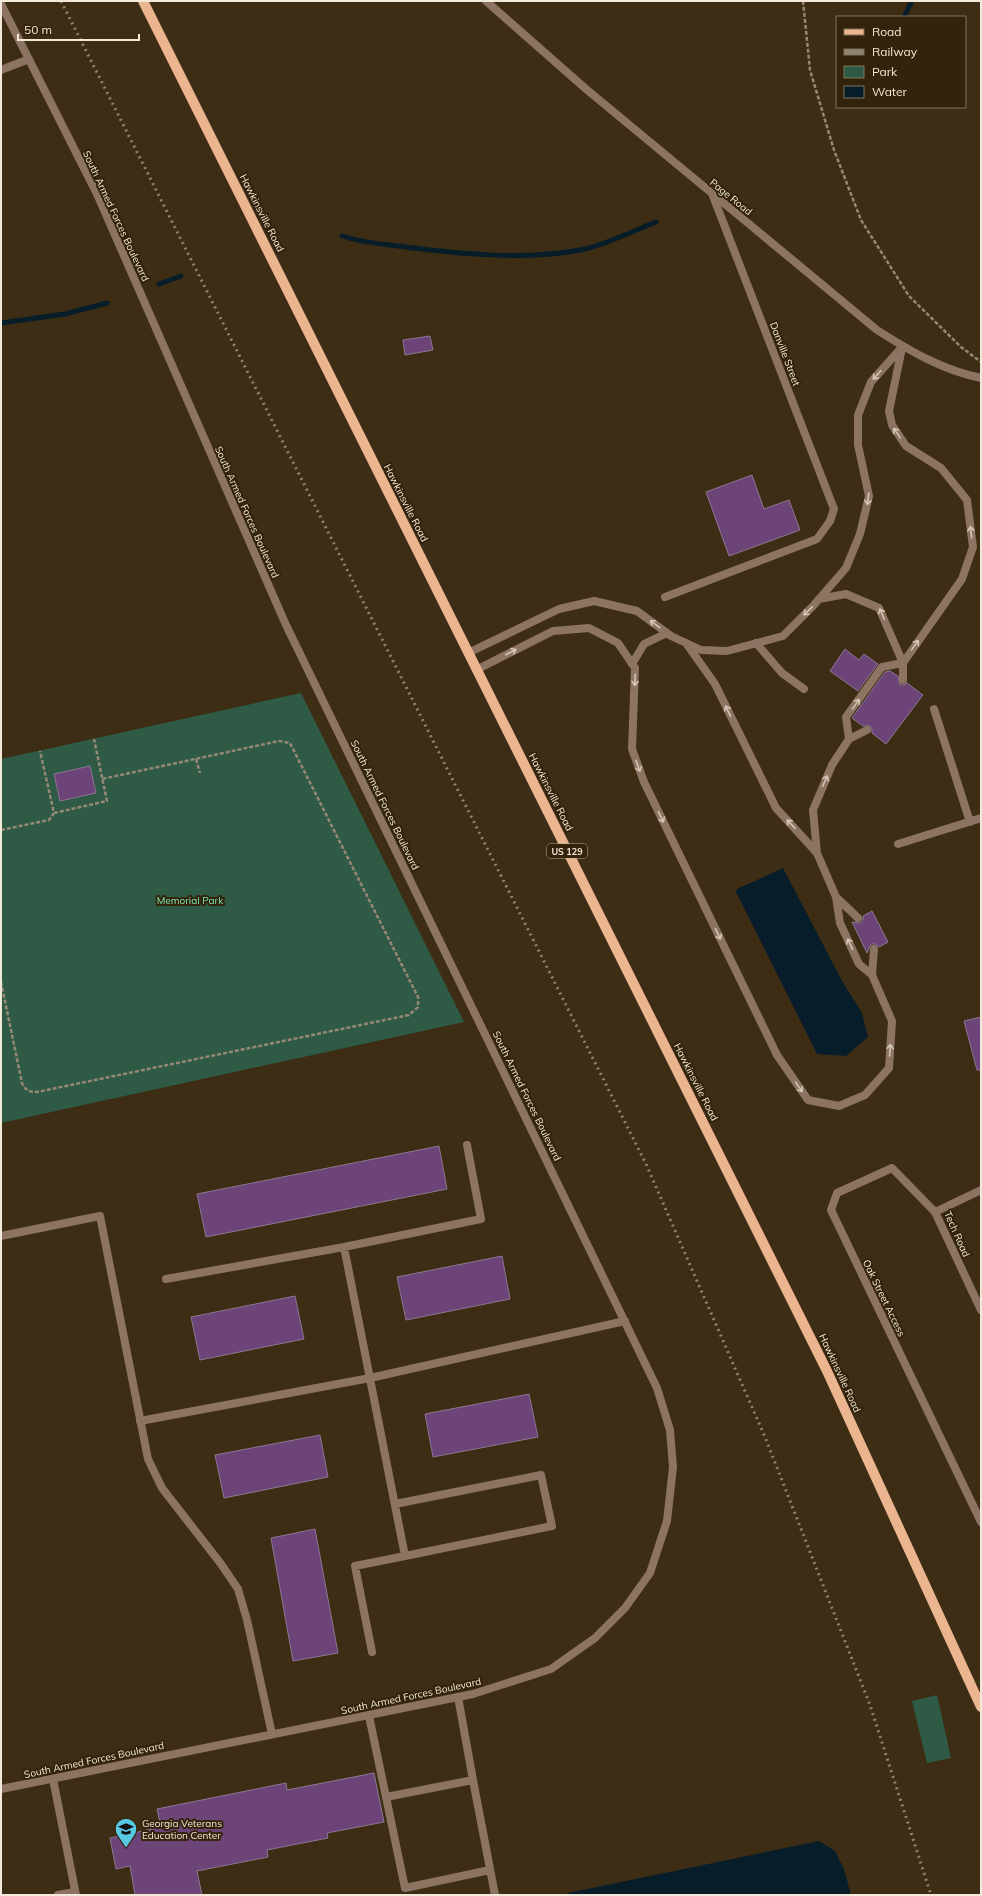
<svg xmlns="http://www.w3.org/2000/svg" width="982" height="1896" font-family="Mulish,sans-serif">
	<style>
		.green { fill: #2f5a46 }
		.water { fill: #071d2a }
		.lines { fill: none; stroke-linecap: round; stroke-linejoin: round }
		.stream { stroke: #071d2a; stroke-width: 5 }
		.building { fill: #6d4478; stroke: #8b7891 }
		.path { stroke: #958874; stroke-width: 2.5; stroke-dasharray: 4 2; stroke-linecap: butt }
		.lane { stroke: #8d7361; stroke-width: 8 }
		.street { stroke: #8d7361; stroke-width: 8 }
		.primary { stroke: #ebb590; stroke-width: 10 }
		.rail { stroke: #8f826e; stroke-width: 3; stroke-dasharray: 2 4; stroke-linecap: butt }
		.oneway { stroke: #d4c6b6 }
		.labels { text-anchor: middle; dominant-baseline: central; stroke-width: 4; stroke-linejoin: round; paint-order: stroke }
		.shield { fill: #32230a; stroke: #b9ae9c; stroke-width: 1 }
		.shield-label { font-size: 9px; font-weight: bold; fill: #f3e9da }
		.street-label { font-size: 10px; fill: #f3e9da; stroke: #32230a }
		.park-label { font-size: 10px; fill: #7eeab9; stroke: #32230a }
		.poi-label { font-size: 10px; fill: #f3e9da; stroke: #32230a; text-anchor: start }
	</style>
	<rect width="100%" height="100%" fill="#3c2d14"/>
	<path class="green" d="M 301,693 L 464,1022 L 1,1123 L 1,759 Z
		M 937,1695 L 951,1758 L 927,1763 L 912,1701 Z"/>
	<path class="water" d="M 783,868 L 842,981 L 862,1013 L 868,1037 L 846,1056 L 817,1054 L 735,890 Z
		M 819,1841 L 835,1851 L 844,1869 L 851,1895 L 567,1895 L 568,1893 Z"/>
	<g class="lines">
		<path class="stream" d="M 904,17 L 912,1
			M 342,236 C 363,243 384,244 405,247 C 460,254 531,261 585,249 C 610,243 633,231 656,222
			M 159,284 L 181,276
			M 1,323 L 65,314 L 107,303"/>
	</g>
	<path class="building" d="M 430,336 L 433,350 L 405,355 L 403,340 Z
		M 752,475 L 764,509 L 789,500 L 800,530 L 729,556 L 706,492 Z
		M 845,649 L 859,660 L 864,654 L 878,664 L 858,691 L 830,671 Z
		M 890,671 L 898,676 L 900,685 L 903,685 L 907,683 L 923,695 L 886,744 L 872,733 L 872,730 L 870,726 L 863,726 L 852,718 L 885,672 Z
		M 90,766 L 96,793 L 60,801 L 54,774 Z
		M 872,911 L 888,942 L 879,947 L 875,944 L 871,944 L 867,953 L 852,922 L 860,923 L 863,920 L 863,916 Z
		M 981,1017 L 981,1070 L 977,1070 L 964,1021 Z
		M 439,1146 L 447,1189 L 206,1237 L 197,1194 Z
		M 502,1256 L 510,1299 L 406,1320 L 397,1277 Z
		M 295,1296 L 304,1339 L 200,1360 L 191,1317 Z
		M 529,1394 L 538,1437 L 433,1457 L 425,1414 Z
		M 320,1435 L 328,1477 L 224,1498 L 215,1455 Z
		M 315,1529 L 338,1653 L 293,1661 L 271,1538 Z
		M 374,1773 L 384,1822 L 327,1833 L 328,1838 L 267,1850 L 268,1857 L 197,1871 L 202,1895 L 135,1895 L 130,1866 L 116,1869 L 110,1838 L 161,1827 L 157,1809 L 286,1783 L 287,1790 Z"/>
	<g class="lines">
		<path class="path" d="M 803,1 L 810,70 L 834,150 L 861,220 L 909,296 L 961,347 L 981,362
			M 196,759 L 200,773
			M 54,813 L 107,801 L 94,739
			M 1,830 L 49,820 L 54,813 L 40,751
			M 1,982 L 22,1083 C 25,1090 29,1092 37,1092 L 409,1015 L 418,1007 L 418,997 L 290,743 L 279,741 L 102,779"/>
		<path class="lane" d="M 902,348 L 889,411 L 892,425 L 906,446 L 941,468 L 967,500 L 973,547 L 962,579 L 903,663 L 903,680
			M 665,597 L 817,539 L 830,521
			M 819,599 L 846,594 L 879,608 L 903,663 L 882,667 L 846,717 L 849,739
			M 686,643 L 715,684 L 776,808 L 817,853
			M 756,643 L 782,673 L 804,689
			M 468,653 L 559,609 L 594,601 L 637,611 L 671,636 L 701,650 L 727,651 L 783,636 L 813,606 L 846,568 L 860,534 L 869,496 L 858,445 L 858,415 L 871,382 L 903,346
			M 632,664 L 644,644 L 667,633
			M 476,670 L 553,631 L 589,628 L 618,643 L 635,668 L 632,749 L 644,782 L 777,1055 L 808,1100 L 839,1106 L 865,1095 L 889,1068 L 892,1021 L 872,975 L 859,964 L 840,923 L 836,897 L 817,853 L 813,810 L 832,765 L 849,739 L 867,730
			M 934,709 L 970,822
			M 898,844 L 981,818
			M 836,897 L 858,918
			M 872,975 L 874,949
			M 981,1190 L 935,1212 L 981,1310
			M 935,1212 L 892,1168 L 837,1193 L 831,1210 L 981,1522
			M 344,1247 L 405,1556 L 355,1566 L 372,1652
			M 166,1279 L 344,1247 L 481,1219 L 467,1145
			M 395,1504 L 541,1475 L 552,1526 L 405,1556
			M 369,1716 L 386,1797 L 473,1780 L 458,1697
			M 53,1779 L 76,1895
			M 473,1780 L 495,1895
			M 386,1797 L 405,1888 L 490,1870
			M 58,1895 L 75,1892"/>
		<path class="street" d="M 486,1 L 586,89 L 877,330 C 910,351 942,370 981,378
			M 1,4 L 97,194 L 286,625 L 657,1388 L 670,1430 L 673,1467 L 667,1521 L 650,1573 L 625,1608 L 595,1638 L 551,1669 L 473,1694 L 1,1789
			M 1,70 L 29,59
			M 713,196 L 834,509 L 830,521
			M 1,1236 L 100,1216 L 148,1459 L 162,1488 L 221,1564 L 238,1589 L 247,1620 L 272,1734
			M 140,1421 L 370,1378 L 625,1321"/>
		<path class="primary" d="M 143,1 L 827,1371 L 981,1707"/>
		<path class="rail" d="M 61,1 L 646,1164 L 765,1437 L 870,1705 L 931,1895"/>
	</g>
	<defs><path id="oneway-shaft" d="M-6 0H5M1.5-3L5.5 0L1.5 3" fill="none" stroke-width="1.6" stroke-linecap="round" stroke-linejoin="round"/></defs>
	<g class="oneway">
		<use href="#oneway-shaft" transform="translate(877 375) rotate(132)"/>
		<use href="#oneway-shaft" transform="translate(897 433) rotate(-125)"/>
		<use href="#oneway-shaft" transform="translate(868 499) rotate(97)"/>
		<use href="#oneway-shaft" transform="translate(971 532) rotate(-97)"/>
		<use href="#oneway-shaft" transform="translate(808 611) rotate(136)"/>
		<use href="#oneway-shaft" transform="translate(882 614) rotate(-113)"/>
		<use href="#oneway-shaft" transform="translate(655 624) rotate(-144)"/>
		<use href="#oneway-shaft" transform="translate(915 645) rotate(-55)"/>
		<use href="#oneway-shaft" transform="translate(511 652) rotate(-27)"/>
		<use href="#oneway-shaft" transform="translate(635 680) rotate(92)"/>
		<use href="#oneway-shaft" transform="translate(856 704) rotate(-55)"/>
		<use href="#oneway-shaft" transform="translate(728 711) rotate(-116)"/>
		<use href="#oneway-shaft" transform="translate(638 766) rotate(70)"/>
		<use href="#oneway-shaft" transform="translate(825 781) rotate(-66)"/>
		<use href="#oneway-shaft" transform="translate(661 817) rotate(64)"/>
		<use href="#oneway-shaft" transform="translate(791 824) rotate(-133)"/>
		<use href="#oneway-shaft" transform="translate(718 934) rotate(64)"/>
		<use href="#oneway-shaft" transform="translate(850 944) rotate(-115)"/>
		<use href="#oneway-shaft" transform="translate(890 1050) rotate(-86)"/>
		<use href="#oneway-shaft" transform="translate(799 1087) rotate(55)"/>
	</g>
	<defs>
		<g id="university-pin" transform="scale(1.15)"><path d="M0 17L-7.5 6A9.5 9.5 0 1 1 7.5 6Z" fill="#58c9e3" stroke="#32230a"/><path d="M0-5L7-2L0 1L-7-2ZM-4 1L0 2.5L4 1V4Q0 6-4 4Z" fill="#111"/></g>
	</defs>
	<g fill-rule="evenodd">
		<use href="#university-pin" x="126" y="1829"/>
	</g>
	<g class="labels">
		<rect class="shield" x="547" y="844" width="40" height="14" rx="3"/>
		<g class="shield-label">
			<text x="567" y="851">US 129</text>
		</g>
		<g class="street-label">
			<text transform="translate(731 197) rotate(39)">Page Road</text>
			<text transform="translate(262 213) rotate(63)">Hawkinsville Road</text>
			<text transform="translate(116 216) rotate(65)">South Armed Forces Boulevard</text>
			<text transform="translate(785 354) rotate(69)">Danville Street</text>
			<text transform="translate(406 503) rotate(63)">Hawkinsville Road</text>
			<text transform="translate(247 512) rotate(66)">South Armed Forces Boulevard</text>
			<text transform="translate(551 792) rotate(63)">Hawkinsville Road</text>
			<text transform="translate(385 805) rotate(64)">South Armed Forces Boulevard</text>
			<text transform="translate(696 1082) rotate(63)">Hawkinsville Road</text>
			<text transform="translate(527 1096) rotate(64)">South Armed Forces Boulevard</text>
			<text transform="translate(957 1234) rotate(66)">Tech Road</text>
			<text transform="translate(884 1298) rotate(64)">Oak Street Access</text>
			<text transform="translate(840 1373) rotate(65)">Hawkinsville Road</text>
			<text transform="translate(411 1696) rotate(-12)">South Armed Forces Boulevard</text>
			<text transform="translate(94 1760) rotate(-12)">South Armed Forces Boulevard</text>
		</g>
		<g class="park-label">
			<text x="190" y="900">Memorial Park</text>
		</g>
		<g class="poi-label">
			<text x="142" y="1823">Georgia Veterans<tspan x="142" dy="12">Education Center</tspan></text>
		</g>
	</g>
	<rect width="982" height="1896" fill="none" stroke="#f3e9da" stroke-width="4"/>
	<rect x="836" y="16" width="130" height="92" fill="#32230a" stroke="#7f725d"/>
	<rect x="844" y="29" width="20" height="6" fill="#ebb590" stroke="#7f725d"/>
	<text x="872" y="36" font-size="12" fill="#f3e9da">Road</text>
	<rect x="844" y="49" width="20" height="6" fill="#8f826e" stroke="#7f725d"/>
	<text x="872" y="56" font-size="12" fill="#f3e9da">Railway</text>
	<rect x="844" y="66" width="20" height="12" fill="#2f5a46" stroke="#7f725d"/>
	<text x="872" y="76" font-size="12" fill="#f3e9da">Park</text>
	<rect x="844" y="86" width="20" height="12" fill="#071d2a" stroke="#7f725d"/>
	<text x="872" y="96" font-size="12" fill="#f3e9da">Water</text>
	<path d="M18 34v6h121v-6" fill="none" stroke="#f3e9da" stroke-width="2"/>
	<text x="24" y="34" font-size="12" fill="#f3e9da" stroke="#32230a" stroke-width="3" paint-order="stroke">50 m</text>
</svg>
